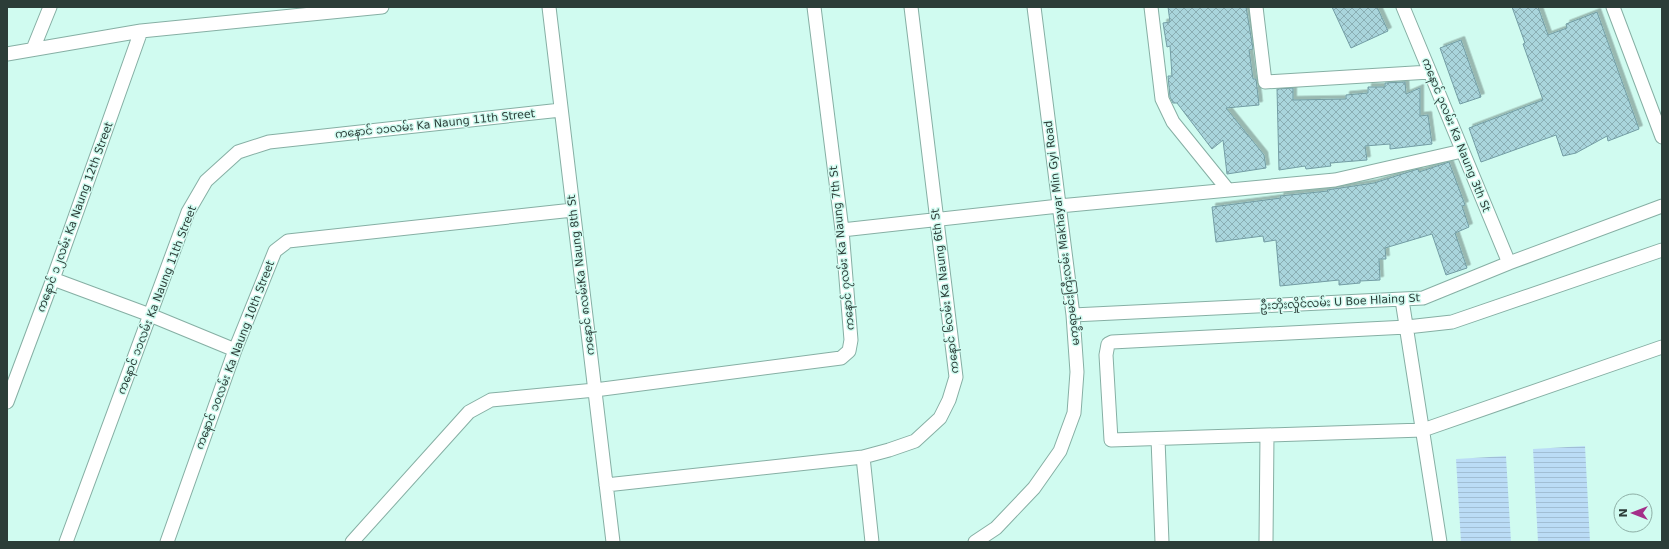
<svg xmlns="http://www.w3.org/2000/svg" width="1669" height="549" font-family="'DejaVu Sans','Noto Sans Myanmar',sans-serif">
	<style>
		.water { fill: url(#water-rules) }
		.building { fill: url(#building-cross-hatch); stroke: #739da4; filter: url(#shadow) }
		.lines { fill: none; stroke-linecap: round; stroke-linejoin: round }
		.minor-casing { stroke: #86afa4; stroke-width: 15 }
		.minor { stroke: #fff; stroke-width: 13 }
		.labels { text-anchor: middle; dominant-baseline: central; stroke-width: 3; stroke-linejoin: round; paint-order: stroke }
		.street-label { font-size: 11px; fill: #2c3d38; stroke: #d0fbf0 }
	</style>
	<defs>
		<pattern id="water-rules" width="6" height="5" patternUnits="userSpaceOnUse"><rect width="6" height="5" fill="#bbdcf6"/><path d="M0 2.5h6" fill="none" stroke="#a1bed4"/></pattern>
		<pattern id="building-cross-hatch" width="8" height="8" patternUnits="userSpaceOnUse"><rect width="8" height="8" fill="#a9d5dc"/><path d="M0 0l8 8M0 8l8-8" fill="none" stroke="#8aaeb3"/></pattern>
		<filter id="shadow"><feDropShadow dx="3.5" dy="-3.5" stdDeviation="0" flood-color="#0004"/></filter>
	</defs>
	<rect width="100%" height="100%" fill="#d0fbf0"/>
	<path class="water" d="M 1585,446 L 1590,542 L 1538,542 L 1533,449 Z
		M 1506,456 L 1511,542 L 1461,542 L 1456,459 Z"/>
	<path class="building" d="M 1168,7 L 1246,7 L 1253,49 L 1249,50 L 1253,79 L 1256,79 L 1259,105 L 1226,108 L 1264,155 L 1266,168 L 1227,174 L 1223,140 L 1212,149 L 1177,103 L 1173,103 L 1170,97 L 1168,76 L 1172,76 L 1170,46 L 1167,47 L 1163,23 L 1170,22 Z
		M 1332,7 L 1377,7 L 1388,31 L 1351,48 Z
		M 1512,7 L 1538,7 L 1548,35 L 1567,28 L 1566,24 L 1597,12 L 1639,129 L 1608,141 L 1607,136 L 1576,153 L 1563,156 L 1556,135 L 1481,162 L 1469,128 L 1543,100 L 1523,44 L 1525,43 Z
		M 1461,40 L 1481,97 L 1460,104 L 1440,48 Z
		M 1405,82 L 1406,94 L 1420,88 L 1420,116 L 1428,115 L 1432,144 L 1390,149 L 1390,144 L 1365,146 L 1367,160 L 1330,163 L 1331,166 L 1306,169 L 1305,166 L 1279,170 L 1277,89 L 1293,88 L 1293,100 L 1346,99 L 1346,95 L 1368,93 L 1368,87 L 1385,87 L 1385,83 Z
		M 1449,162 L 1465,205 L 1462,206 L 1469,227 L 1455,233 L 1467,268 L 1446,275 L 1432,234 L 1385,248 L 1386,259 L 1379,259 L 1380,280 L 1360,281 L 1360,283 L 1339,285 L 1339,280 L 1280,286 L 1276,240 L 1264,242 L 1263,236 L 1216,242 L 1212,207 L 1281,198 L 1280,196 L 1328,191 L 1327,190 L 1374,183 L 1418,169 L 1419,172 Z"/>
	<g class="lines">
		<g class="minor-casing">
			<path id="minor" d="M 549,7 L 613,542
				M 1151,7 L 1162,99 L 1173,122 L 1228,190
				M 1256,7 L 1265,82 L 1430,72
				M 1403,7 L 1509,263
				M 1613,7 L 1662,137
				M 33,49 L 50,7
				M 7,54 L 141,31 L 382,7
				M 842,230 L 1059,206 L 1335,180 L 1462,151
				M 1662,250 L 1452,322 L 1407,327 L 1112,342 L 1108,344 L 1106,355 L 1111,440 L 1423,430 L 1662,347
				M 53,279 L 150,315 L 235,350
				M 1402,300 L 1440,542
				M 1073,315 L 1423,298 L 1509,263 L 1662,206
				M 7,402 L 53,279 L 141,31
				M 1158,439 L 1162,542
				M 863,457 L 872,542
				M 606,485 L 863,457 L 889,450 L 915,441 L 940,418 L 949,400 L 956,377 L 911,7
				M 66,542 L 188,212 L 206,181 L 238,152 L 269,142 L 561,110
				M 167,542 L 235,350 L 275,251 L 288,241 L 573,210
				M 352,542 L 469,412 L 491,400 L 595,390 L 841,358 L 849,351 L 851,340 L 842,230 L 814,7
				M 975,542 L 996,528 L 1034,488 L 1060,451 L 1074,413 L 1077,372 L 1073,315 L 1034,7
				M 1266,542 L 1267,435"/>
		</g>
		<use href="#minor" class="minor"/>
	</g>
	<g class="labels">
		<g class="street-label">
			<text transform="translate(435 124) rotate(-6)">ကနောင် ၁၁လမ်း Ka Naung 11th Street</text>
			<text transform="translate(1456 135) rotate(68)">ကနောင် ၃လမ်း Ka Naung 3th St</text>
			<text transform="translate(75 217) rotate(-70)">ကနောင် ၁၂လမ်း Ka Naung 12th Street</text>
			<text transform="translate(1062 233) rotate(-97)">မက္ခရာမင်းကြီးလမ်း Makhayar Min Gyi Road</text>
			<text transform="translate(842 248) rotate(-96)">ကနောင် ၇လမ်း Ka Naung 7th St</text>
			<text transform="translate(581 275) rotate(-97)">ကနောင် ၈လမ်းKa Naung 8th St</text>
			<text transform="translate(945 291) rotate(-97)">ကနောင် ၆လမ်း Ka Naung 6th St</text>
			<text transform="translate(157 300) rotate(-69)">ကနောင် ၁၁လမ်း Ka Naung 11th Street</text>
			<text transform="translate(1340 302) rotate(-3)">ဦးဘိုးလှိုင်လမ်း U Boe Hlaing St</text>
			<text transform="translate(235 355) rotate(-69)">ကနောင် ၁၀လမ်း Ka Naung 10th Street</text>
		</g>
	</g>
	<rect width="1669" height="549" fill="none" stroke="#2c3d38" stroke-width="16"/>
	<g transform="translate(1633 513) rotate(270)"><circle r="19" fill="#d0fbf0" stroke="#8eafa6"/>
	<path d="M0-3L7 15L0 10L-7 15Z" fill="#a42f89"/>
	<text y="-6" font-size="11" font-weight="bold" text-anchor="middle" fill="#2c3d38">N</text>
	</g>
</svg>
